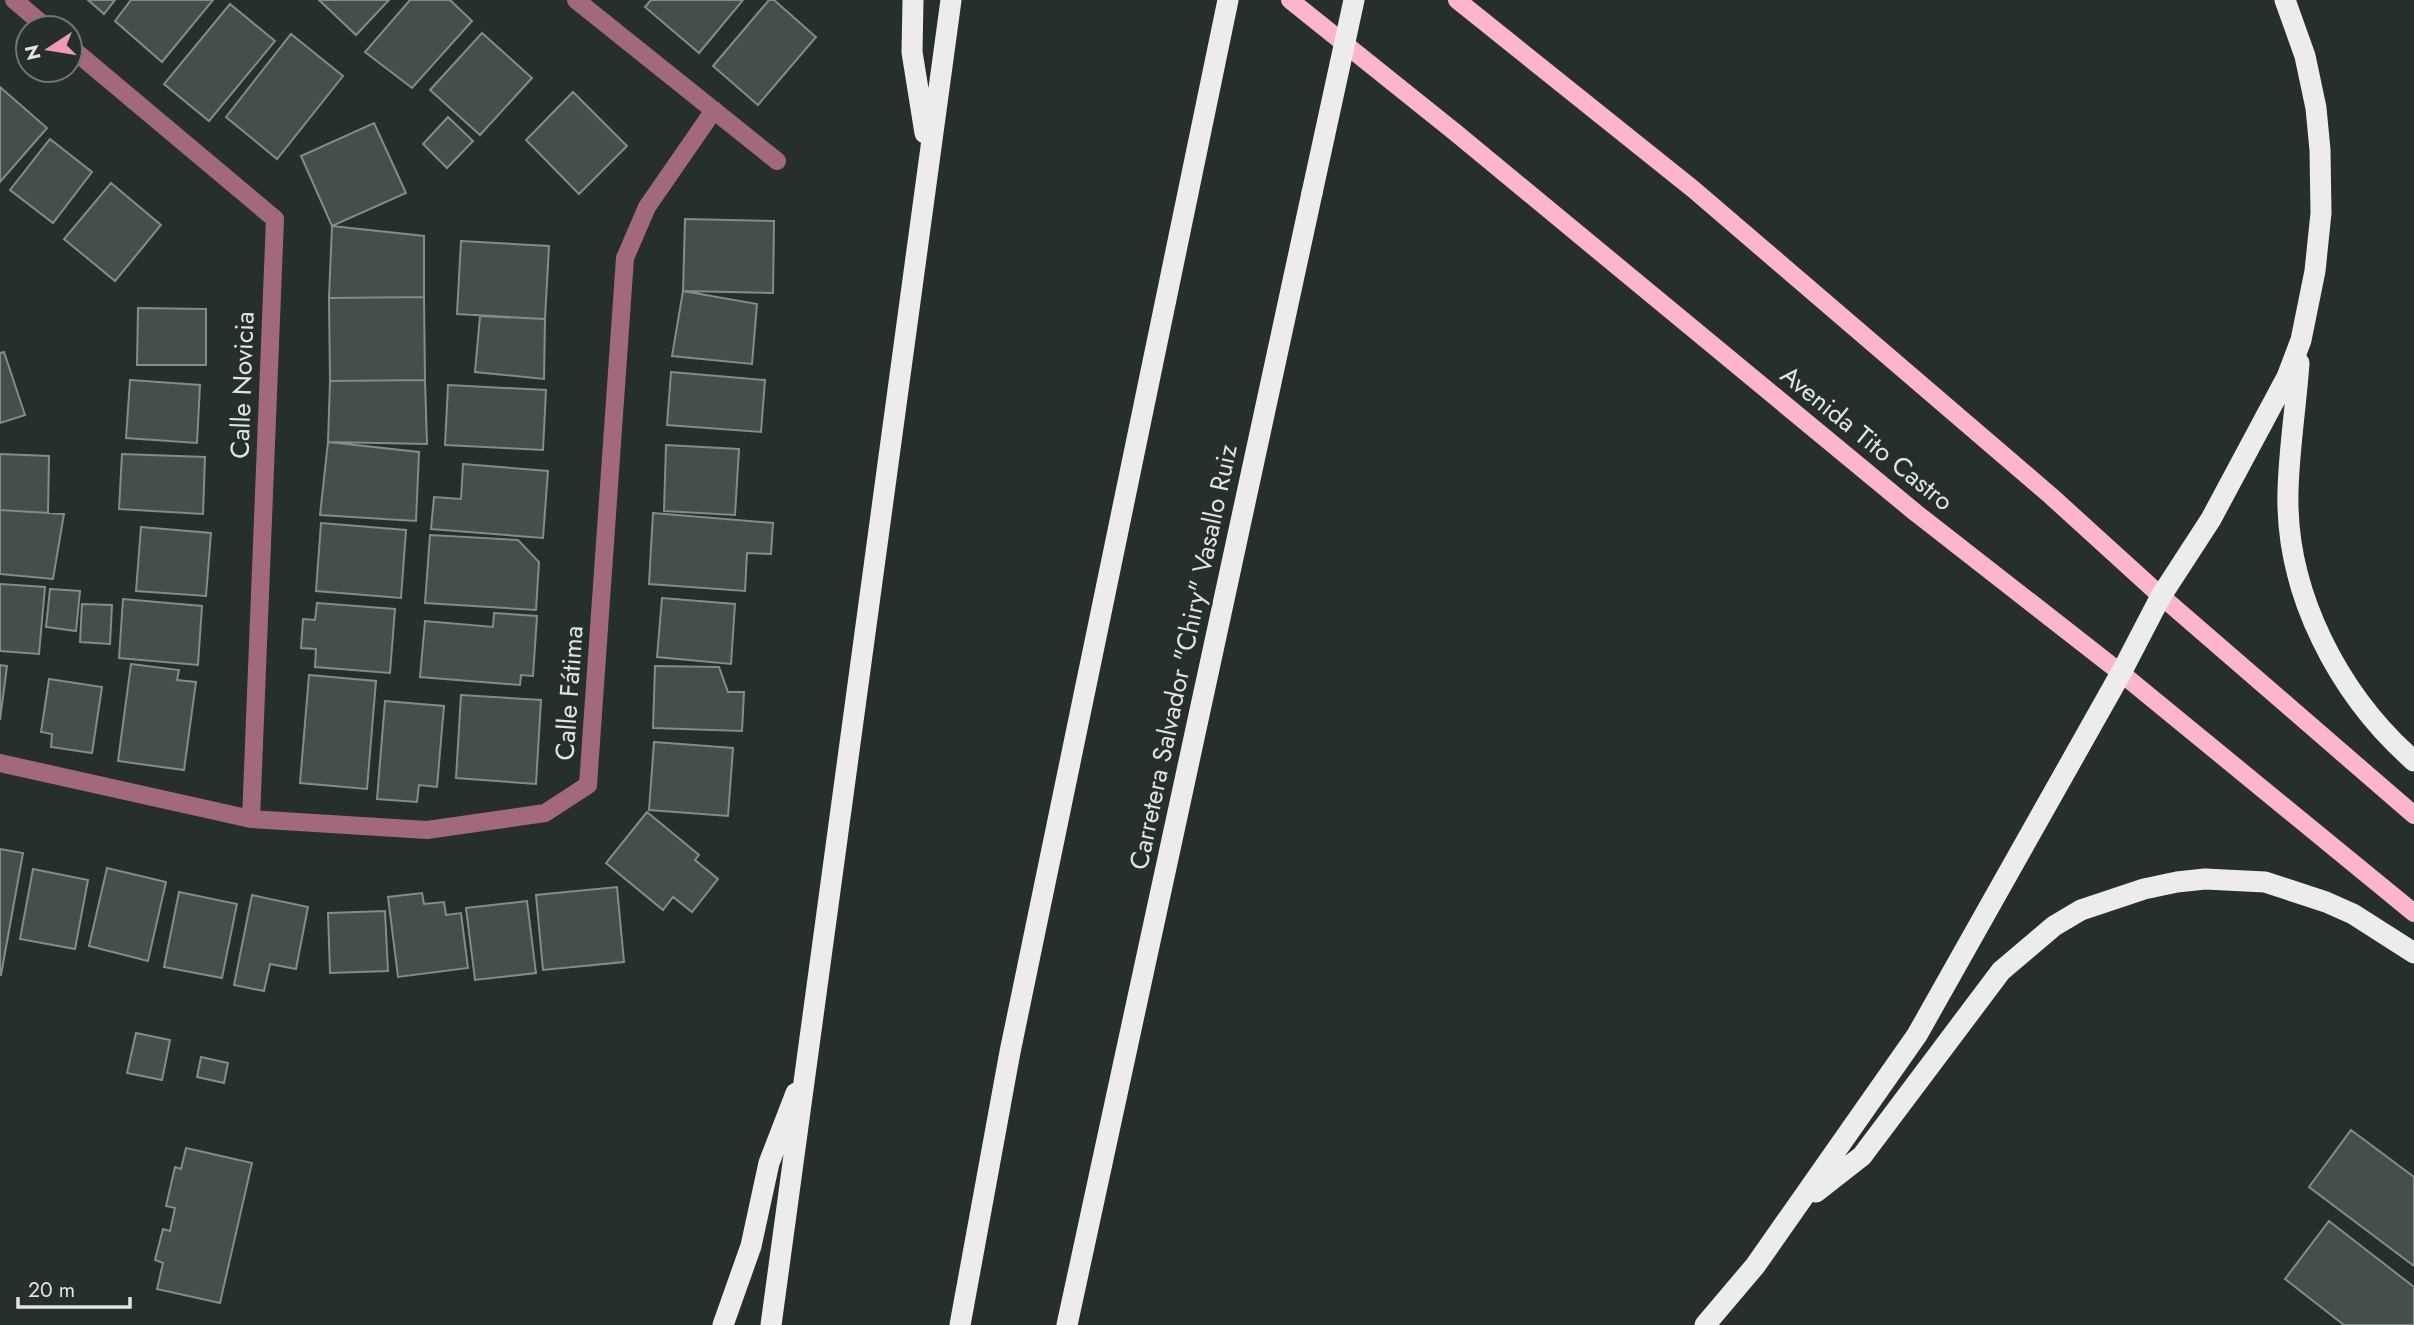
<svg xmlns="http://www.w3.org/2000/svg" width="2414" height="1325" font-family="Jost,sans-serif">
	<style>
		.building { fill: #464e4d; stroke: #838b8b; stroke-width: 2 }
		.lines { fill: none; stroke-linecap: round; stroke-linejoin: round }
		.minor { stroke: #a2697a; stroke-width: 18 }
		.major { stroke: #fcb5ca; stroke-width: 18 }
		.highway { stroke: #ececec; stroke-width: 21 }
		.highway-bridge { stroke: #ececec; stroke-width: 21 }
		.labels { text-anchor: middle; dominant-baseline: central; stroke-width: 6; stroke-linejoin: round; paint-order: stroke }
		.street-label { font-size: 26px; fill: #e0e4e4; stroke: #272e2e }
	</style>
	<rect width="100%" height="100%" fill="#272e2e"/>
	<path class="building" d="M 88,0 L 115,0 L 104,14 Z
		M 131,0 L 213,0 L 162,62 L 115,21 Z
		M 319,0 L 389,0 L 356,35 Z
		M 410,0 L 450,0 L 472,21 L 412,88 L 365,52 Z
		M 651,0 L 743,0 L 699,53 L 645,7 Z
		M 769,0 L 774,0 L 816,37 L 758,105 L 713,66 Z
		M 230,4 L 275,41 L 209,121 L 164,84 Z
		M 482,33 L 532,78 L 480,135 L 430,90 Z
		M 291,34 L 343,76 L 277,159 L 226,117 Z
		M 0,87 L 47,128 L 0,182 Z
		M 573,92 L 627,146 L 579,194 L 526,140 Z
		M 448,117 L 473,141 L 447,168 L 423,144 Z
		M 374,123 L 406,193 L 332,226 L 301,156 Z
		M 50,139 L 92,172 L 53,223 L 10,190 Z
		M 111,183 L 161,225 L 115,281 L 64,239 Z
		M 685,219 L 774,221 L 773,293 L 683,291 Z
		M 332,226 L 424,236 L 424,297 L 329,298 Z
		M 461,241 L 549,246 L 545,319 L 457,314 Z
		M 683,291 L 757,304 L 752,364 L 672,356 Z
		M 424,297 L 425,380 L 330,381 L 329,298 Z
		M 138,308 L 206,309 L 206,365 L 137,365 Z
		M 480,316 L 545,319 L 544,379 L 475,372 Z
		M 4,352 L 25,415 L 0,423 L 0,353 Z
		M 671,372 L 765,380 L 761,432 L 667,425 Z
		M 130,380 L 200,385 L 197,443 L 126,438 Z
		M 425,380 L 427,444 L 328,442 L 330,381 Z
		M 448,385 L 546,390 L 543,450 L 445,445 Z
		M 328,442 L 419,452 L 416,521 L 320,515 Z
		M 666,445 L 739,449 L 735,515 L 664,511 Z
		M 0,454 L 49,456 L 48,513 L 0,510 Z
		M 122,454 L 205,457 L 203,514 L 119,509 Z
		M 463,464 L 548,471 L 543,538 L 431,529 L 434,497 L 461,499 Z
		M 0,510 L 64,514 L 53,579 L 0,574 Z
		M 653,513 L 773,523 L 771,554 L 747,553 L 745,591 L 649,584 Z
		M 321,523 L 406,530 L 401,598 L 316,591 Z
		M 141,527 L 211,533 L 206,596 L 136,591 Z
		M 430,535 L 518,540 L 539,562 L 536,610 L 425,603 Z
		M 0,584 L 45,587 L 39,654 L 0,651 Z
		M 50,589 L 80,591 L 76,631 L 46,627 Z
		M 662,598 L 735,604 L 731,664 L 657,657 Z
		M 123,599 L 202,606 L 198,665 L 119,658 Z
		M 317,603 L 395,609 L 390,673 L 315,667 L 316,649 L 301,648 L 303,619 L 315,620 Z
		M 82,604 L 112,605 L 110,644 L 80,642 Z
		M 494,613 L 537,616 L 533,676 L 521,675 L 520,685 L 420,677 L 425,621 L 493,627 Z
		M 131,664 L 179,670 L 177,680 L 196,682 L 184,770 L 118,761 Z
		M 0,665 L 7,666 L 0,720 Z
		M 655,666 L 719,667 L 728,692 L 744,692 L 742,731 L 653,728 Z
		M 309,675 L 376,681 L 367,789 L 300,783 Z
		M 49,679 L 102,687 L 92,753 L 51,747 L 52,734 L 41,732 Z
		M 461,695 L 541,700 L 536,784 L 456,778 Z
		M 385,701 L 444,706 L 437,787 L 419,785 L 417,802 L 377,799 Z
		M 654,742 L 733,748 L 728,816 L 649,810 Z
		M 647,812 L 699,855 L 695,860 L 718,879 L 692,912 L 673,897 L 663,910 L 606,863 Z
		M 0,849 L 23,853 L 1,975 L 0,975 Z
		M 107,868 L 166,882 L 148,961 L 89,946 Z
		M 33,869 L 88,880 L 75,949 L 20,939 Z
		M 617,887 L 624,962 L 543,970 L 536,895 Z
		M 179,892 L 237,904 L 222,978 L 164,967 Z
		M 422,893 L 424,904 L 444,902 L 446,915 L 461,913 L 468,968 L 398,977 L 388,897 Z
		M 252,895 L 308,907 L 296,969 L 270,964 L 264,991 L 234,985 Z
		M 527,901 L 536,973 L 475,980 L 466,908 Z
		M 385,911 L 388,971 L 330,973 L 328,913 Z
		M 136,1033 L 170,1040 L 162,1080 L 127,1073 Z
		M 201,1057 L 228,1063 L 224,1083 L 197,1077 Z
		M 2351,1130 L 2414,1177 L 2414,1266 L 2309,1187 Z
		M 186,1148 L 252,1163 L 220,1303 L 157,1289 L 163,1263 L 155,1260 L 163,1229 L 170,1231 L 175,1208 L 166,1206 L 175,1167 L 181,1169 Z
		M 2329,1221 L 2414,1287 L 2414,1325 L 2344,1325 L 2285,1279 Z"/>
	<g class="lines">
		<path class="minor" d="M 14,0 L 47,28
			M 576,0 L 777,161
			M 70,47 L 275,219 L 251,819
			M 0,763 L 251,819 L 427,830 L 545,813 L 588,785 L 625,258 L 647,207 L 714,110"/>
		<path class="major" d="M 1290,0 L 1456,133 L 1916,513 L 2121,673 L 2414,913
			M 1457,0 L 1693,189 L 2051,496 L 2161,596 L 2414,815"/>
		<path class="highway" d="M 913,0 L 912,52 L 925,133
			M 2299,363 C 2296,406 2289,449 2288,491 C 2285,593 2339,695 2414,761
			M 1816,1192 L 1862,1156 L 2001,971 L 2054,926 L 2081,910 L 2144,889 L 2177,882 L 2205,879 L 2265,882 L 2326,902 L 2353,914 L 2414,953
			M 723,1325 L 751,1246 L 769,1163 L 796,1093
			M 771,1325 L 951,0
			M 960,1325 L 1010,1052 L 1228,0
			M 1067,1325 L 1312,193
			M 1705,1325 L 1755,1266 L 1917,1035 L 2121,673 L 2161,596 L 2211,519 L 2287,377 L 2301,340 L 2315,271 L 2321,213 L 2320,150 L 2316,108 L 2305,56 L 2285,0"/>
		<path class="highway-bridge" d="M 1312,193 L 1354,0"/>
	</g>
	<g class="labels">
		<g class="street-label">
			<text transform="translate(242 385) rotate(-88)">Calle Novicia</text>
			<text transform="translate(1867 438) rotate(39)">Avenida Tito Castro</text>
			<text transform="translate(1183 657) rotate(-78)">Carretera Salvador "Chiry" Vasallo Ruiz</text>
			<text transform="translate(569 693) rotate(-86)">Calle Fátima</text>
		</g>
	</g>
	<g transform="translate(49 49) rotate(258)"><circle r="33" fill="#272e2e" stroke="#717777" stroke-width="2"/>
	<path d="M0-5L12 26L0 18L-12 26Z" fill="#f09ab5"/>
	<text y="-10" font-size="19" font-weight="bold" text-anchor="middle" fill="#e0e4e4">N</text>
	</g>
	<path d="M18 1297v10h112v-10" fill="none" stroke="#e0e4e4" stroke-width="3.5"/>
	<text x="28" y="1297" font-size="21" fill="#e0e4e4" stroke="#272e2e" stroke-width="5" paint-order="stroke">20 m</text>
</svg>
